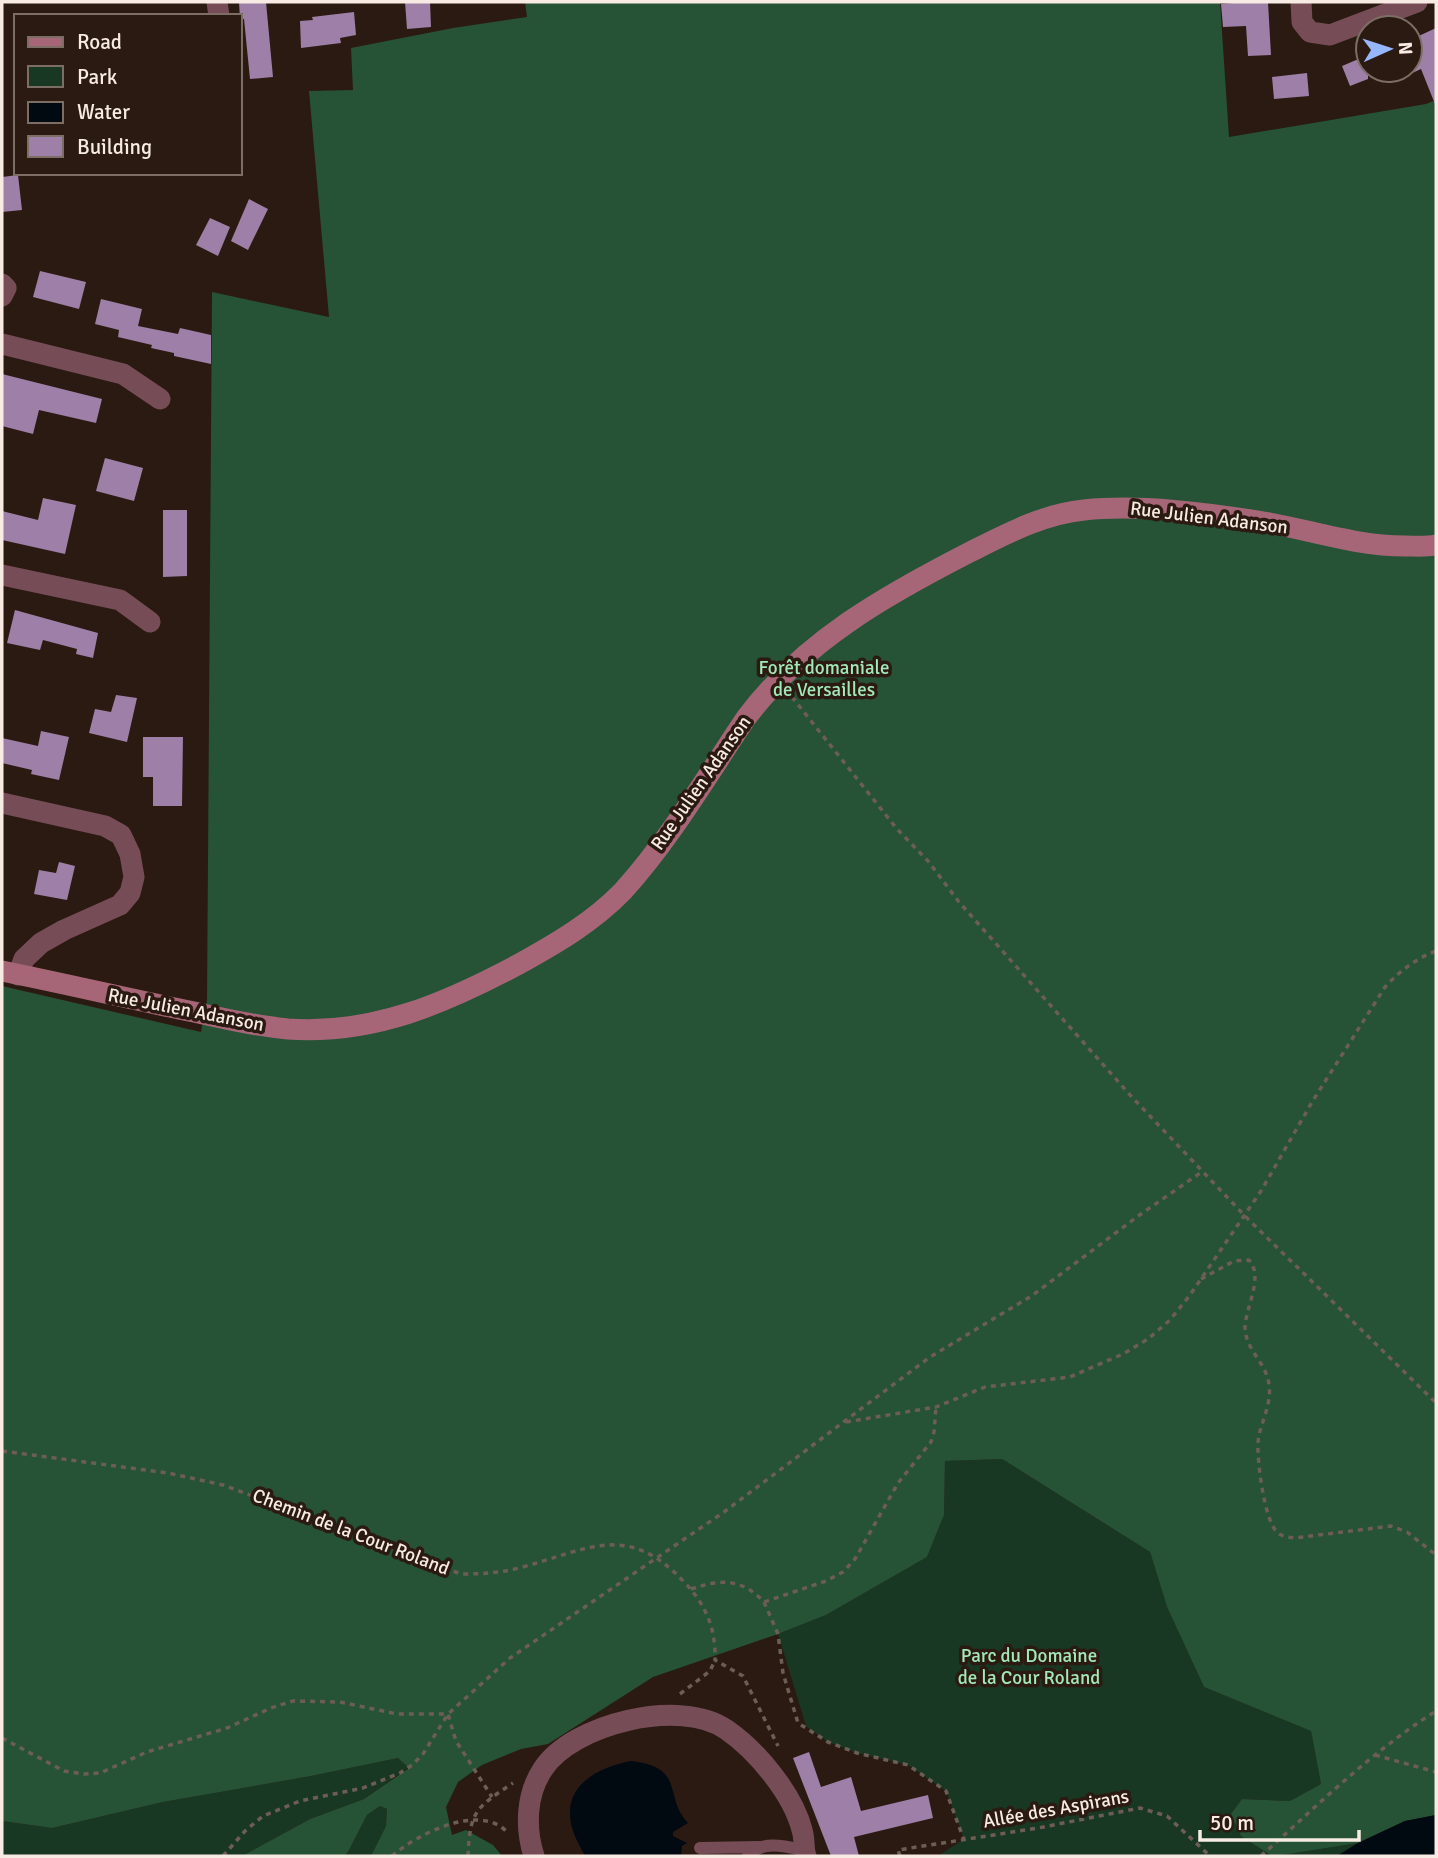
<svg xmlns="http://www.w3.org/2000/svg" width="1438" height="1858" font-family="Signika,sans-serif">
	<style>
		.green { fill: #193824 }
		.forest { fill: #265236 }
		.water { fill: #000a10 }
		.building { fill: #9d7fa7 }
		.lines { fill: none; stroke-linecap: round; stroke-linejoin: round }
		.path { stroke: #6d5e55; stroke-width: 3.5; stroke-dasharray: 5 5; stroke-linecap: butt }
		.lane { stroke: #764d57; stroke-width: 12 }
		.street { stroke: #764d57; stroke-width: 21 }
		.secondary { stroke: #a76677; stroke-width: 21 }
		.labels { text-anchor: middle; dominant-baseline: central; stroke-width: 7; stroke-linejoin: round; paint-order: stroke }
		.street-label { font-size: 19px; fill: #f8ebe4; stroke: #2b1a11 }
		.park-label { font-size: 19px; fill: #a2e8b8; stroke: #2b1a11 }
	</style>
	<rect width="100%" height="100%" fill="#2b1a11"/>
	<path class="green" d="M 1002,1459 L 1150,1552 L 1167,1607 L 1204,1687 L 1311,1731 L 1321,1784 L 1290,1801 L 1242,1799 L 1242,1836 L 1272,1856 L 938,1856 L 964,1839 L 946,1791 L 908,1765 L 857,1753 L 828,1742 L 806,1726 L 778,1634 L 826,1615 L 927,1557 L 944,1515 L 945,1461 Z
		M 398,1758 L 409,1767 L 364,1799 L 310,1819 L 242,1856 L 2,1856 L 2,1821 L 52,1828 L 163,1802 L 311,1776 Z
		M 380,1806 L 387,1809 L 386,1826 L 371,1856 L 344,1856 L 348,1852 L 367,1815 Z
		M 1358,1843 L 1337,1856 L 1276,1856 Z"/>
	<path class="forest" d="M 525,2 L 1220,2 L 1229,137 L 1426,104 L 1436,100 L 1436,1815 L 1405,1821 L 1358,1843 L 1276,1856 L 1272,1856 L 1241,1836 L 1231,1814 L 1242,1799 L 1290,1801 L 1321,1784 L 1311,1731 L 1204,1687 L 1167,1607 L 1150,1552 L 1002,1459 L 945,1461 L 944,1515 L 927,1557 L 826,1615 L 778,1634 L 653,1677 L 548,1744 L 521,1749 L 482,1765 L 458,1782 L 446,1807 L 452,1835 L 466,1830 L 493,1845 L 502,1856 L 371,1856 L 386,1826 L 387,1809 L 380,1806 L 367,1815 L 348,1852 L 344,1856 L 242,1856 L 310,1819 L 364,1799 L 409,1768 L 398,1758 L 311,1776 L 163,1802 L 52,1828 L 2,1821 L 2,986 L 201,1032 L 207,1000 L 212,292 L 329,317 L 309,91 L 353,90 L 351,48 L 453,28 L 527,17 Z"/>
	<path class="water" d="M 631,1761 C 686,1767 663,1796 688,1823 L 673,1832 L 673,1836 L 687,1843 L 682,1846 L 681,1856 L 585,1856 C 581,1848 576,1840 573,1831 C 559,1788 595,1768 631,1761 Z
		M 1436,1815 L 1436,1856 L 1337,1856 L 1358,1843 L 1405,1821 Z"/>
	<path class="building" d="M 239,2 L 266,2 L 273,77 L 250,79 L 244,19 L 240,19 Z
		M 405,2 L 430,2 L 431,27 L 407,29 Z
		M 1245,2 L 1268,2 L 1271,55 L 1248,56 L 1246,26 L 1223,27 L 1221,4 Z
		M 354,12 L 356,35 L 340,38 L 341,43 L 301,48 L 300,21 L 313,20 L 312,17 Z
		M 1436,28 L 1436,104 L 1435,104 L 1421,69 L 1410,74 L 1410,40 Z
		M 1368,55 L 1368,79 L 1350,86 L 1342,66 Z
		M 1307,73 L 1309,96 L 1274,99 L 1272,77 Z
		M 18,175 L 22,210 L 2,212 L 2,177 Z
		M 249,199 L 268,209 L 248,250 L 231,241 Z
		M 210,218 L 230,227 L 218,256 L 196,245 Z
		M 40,271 L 86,282 L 79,309 L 33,297 Z
		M 101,299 L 142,309 L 138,326 L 178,334 L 180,328 L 211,335 L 211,364 L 174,356 L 174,353 L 151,348 L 152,345 L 118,337 L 119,330 L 95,324 Z
		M 2,374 L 102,399 L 96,423 L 39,410 L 33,434 L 2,426 Z
		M 105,458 L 143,468 L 134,501 L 96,491 Z
		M 43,498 L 76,505 L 65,554 L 2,540 L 2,511 L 38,520 Z
		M 163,510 L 187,510 L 187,576 L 163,577 Z
		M 15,610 L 98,633 L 93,658 L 76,654 L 77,649 L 43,640 L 40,650 L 7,643 Z
		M 116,695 L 137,698 L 127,742 L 89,733 L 95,709 L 111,712 Z
		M 41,731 L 69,737 L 59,780 L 31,774 L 32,770 L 2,763 L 2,738 L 38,746 Z
		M 143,737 L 183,737 L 182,806 L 153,806 L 153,777 L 143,777 Z
		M 59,862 L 75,866 L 67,900 L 34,894 L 39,870 L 56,873 Z
		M 809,1752 L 821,1787 L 851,1777 L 861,1811 L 928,1795 L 933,1818 L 854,1837 L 859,1856 L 831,1856 L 793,1758 Z"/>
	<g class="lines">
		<path class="path" d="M 792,697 L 897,829 L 928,861 L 959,902 L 1130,1095 L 1244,1215 L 1436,1403
			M 1201,1279 L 1234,1261 L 1249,1260 C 1264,1277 1246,1306 1245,1327 C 1245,1350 1267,1363 1269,1385 C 1272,1405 1260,1423 1258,1442 C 1257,1461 1264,1517 1276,1531 C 1281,1537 1288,1537 1295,1538 L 1391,1526 L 1407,1532 L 1436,1555
			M 846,1422 L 936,1407 L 985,1387 L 1070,1377 L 1123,1354 L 1148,1339 L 1170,1320 L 1190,1295 L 1261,1191 L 1312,1102 L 1385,987 C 1400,971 1415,959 1436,951
			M 2,1451 L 168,1473 L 223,1485 L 461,1574 C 481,1574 500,1573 519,1568 C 588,1550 627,1520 685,1583 C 706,1605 716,1629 715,1660 L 743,1676 L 778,1746
			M 691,1589 C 722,1579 741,1578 764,1602 L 826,1581 L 843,1572 L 855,1559 L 898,1483 L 931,1442 L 934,1432 L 936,1407
			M 764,1602 L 778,1634 L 783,1673 L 798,1723 L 828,1742 L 857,1753 L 908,1765 L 946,1791 L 964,1840
			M 680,1694 L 710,1671 L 715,1660
			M 2,1738 L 64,1771 L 84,1774 L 100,1773 L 147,1752 L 227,1728 L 271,1708 L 293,1701 L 340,1702 L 397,1714 L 448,1714 L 456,1741 L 492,1797
			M 1375,1755 L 1436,1772
			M 223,1856 L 245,1831 L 263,1816 L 300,1801 L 363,1788 L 400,1773 L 412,1765 L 423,1754 L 448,1714 L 510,1658 L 724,1512 L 930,1357 L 1033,1295 L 1141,1214 L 1203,1171
			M 392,1856 C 416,1835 479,1802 507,1832
			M 468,1856 C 470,1810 476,1808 513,1783
			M 900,1856 L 898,1850 L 1038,1828 L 1140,1808 L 1167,1816 L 1210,1856
			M 1261,1856 C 1318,1805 1371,1752 1436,1711"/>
		<path class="lane" d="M 700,1848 L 759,1847
			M 748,1856 C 761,1840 785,1846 803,1850"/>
		<path class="street" d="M 217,2 L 219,16
			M 1301,2 L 1302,22 L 1310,32 L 1330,35 L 1417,2
			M 2,284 L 6,288 L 2,296
			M 2,344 L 123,374 L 160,399
			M 2,575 L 120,600 L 150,622
			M 2,803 L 105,826 L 121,835 L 130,854 L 134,877 L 130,893 L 120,905 L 64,930 L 41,943 L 24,959 L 18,975
			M 534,1856 C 525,1828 526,1794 543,1769 C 572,1724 681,1697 727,1730 C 757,1751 793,1794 802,1830 C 805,1839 803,1848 806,1856"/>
		<path class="secondary" d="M 2,971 C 66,984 130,999 194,1012 C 225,1019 256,1026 288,1029 C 373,1035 446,1003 519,964 C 557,943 593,922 623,891 C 670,839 707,776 746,718 C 804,641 886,595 970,552 C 1006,534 1043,514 1084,510 C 1140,504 1208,513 1264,522 C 1311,530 1356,546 1405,546 C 1415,546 1426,547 1436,545"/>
	</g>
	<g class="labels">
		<g class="street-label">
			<text transform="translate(1209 518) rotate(7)">Rue Julien Adanson</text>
			<text transform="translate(701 783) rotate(-55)">Rue Julien Adanson</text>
			<text transform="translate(186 1010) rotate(11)">Rue Julien Adanson</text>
			<text transform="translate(351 1532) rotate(21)">Chemin de la Cour Roland</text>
			<text transform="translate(1056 1809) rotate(-10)">Allée des Aspirans</text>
		</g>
		<g class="park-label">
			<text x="824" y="668">Forêt domaniale<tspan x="824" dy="22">de Versailles</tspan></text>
			<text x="1029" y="1656">Parc du Domaine<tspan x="1029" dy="22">de la Cour Roland</tspan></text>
		</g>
	</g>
	<rect width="1438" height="1858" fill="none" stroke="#f8ebe4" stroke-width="7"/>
	<rect x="14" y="14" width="228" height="161" fill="#2b1a11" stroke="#7d6e65" stroke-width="2"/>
	<rect x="28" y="37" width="35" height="10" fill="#a76677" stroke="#7d6e65" stroke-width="2"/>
	<text x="77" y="49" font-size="21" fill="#f8ebe4">Road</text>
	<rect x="28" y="66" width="35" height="21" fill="#193824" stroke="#7d6e65" stroke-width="2"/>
	<text x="77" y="84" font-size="21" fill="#f8ebe4">Park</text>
	<rect x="28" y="102" width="35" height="21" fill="#000a10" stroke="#7d6e65" stroke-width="2"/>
	<text x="77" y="119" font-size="21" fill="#f8ebe4">Water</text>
	<rect x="28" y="136" width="35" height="21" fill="#9d7fa7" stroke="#7d6e65" stroke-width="2"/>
	<text x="77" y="154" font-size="21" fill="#f8ebe4">Building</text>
	<g transform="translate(1389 49) rotate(87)"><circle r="33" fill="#2b1a11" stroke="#7d6e65" stroke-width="2"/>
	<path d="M0-5L12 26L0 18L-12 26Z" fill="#96b6fd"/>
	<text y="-10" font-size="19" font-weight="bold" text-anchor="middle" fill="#f8ebe4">N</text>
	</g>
	<path d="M1200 1830v10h159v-10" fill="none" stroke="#f8ebe4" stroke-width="3.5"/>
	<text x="1210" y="1830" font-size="21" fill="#f8ebe4" stroke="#2b1a11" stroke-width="5" paint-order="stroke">50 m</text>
</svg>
